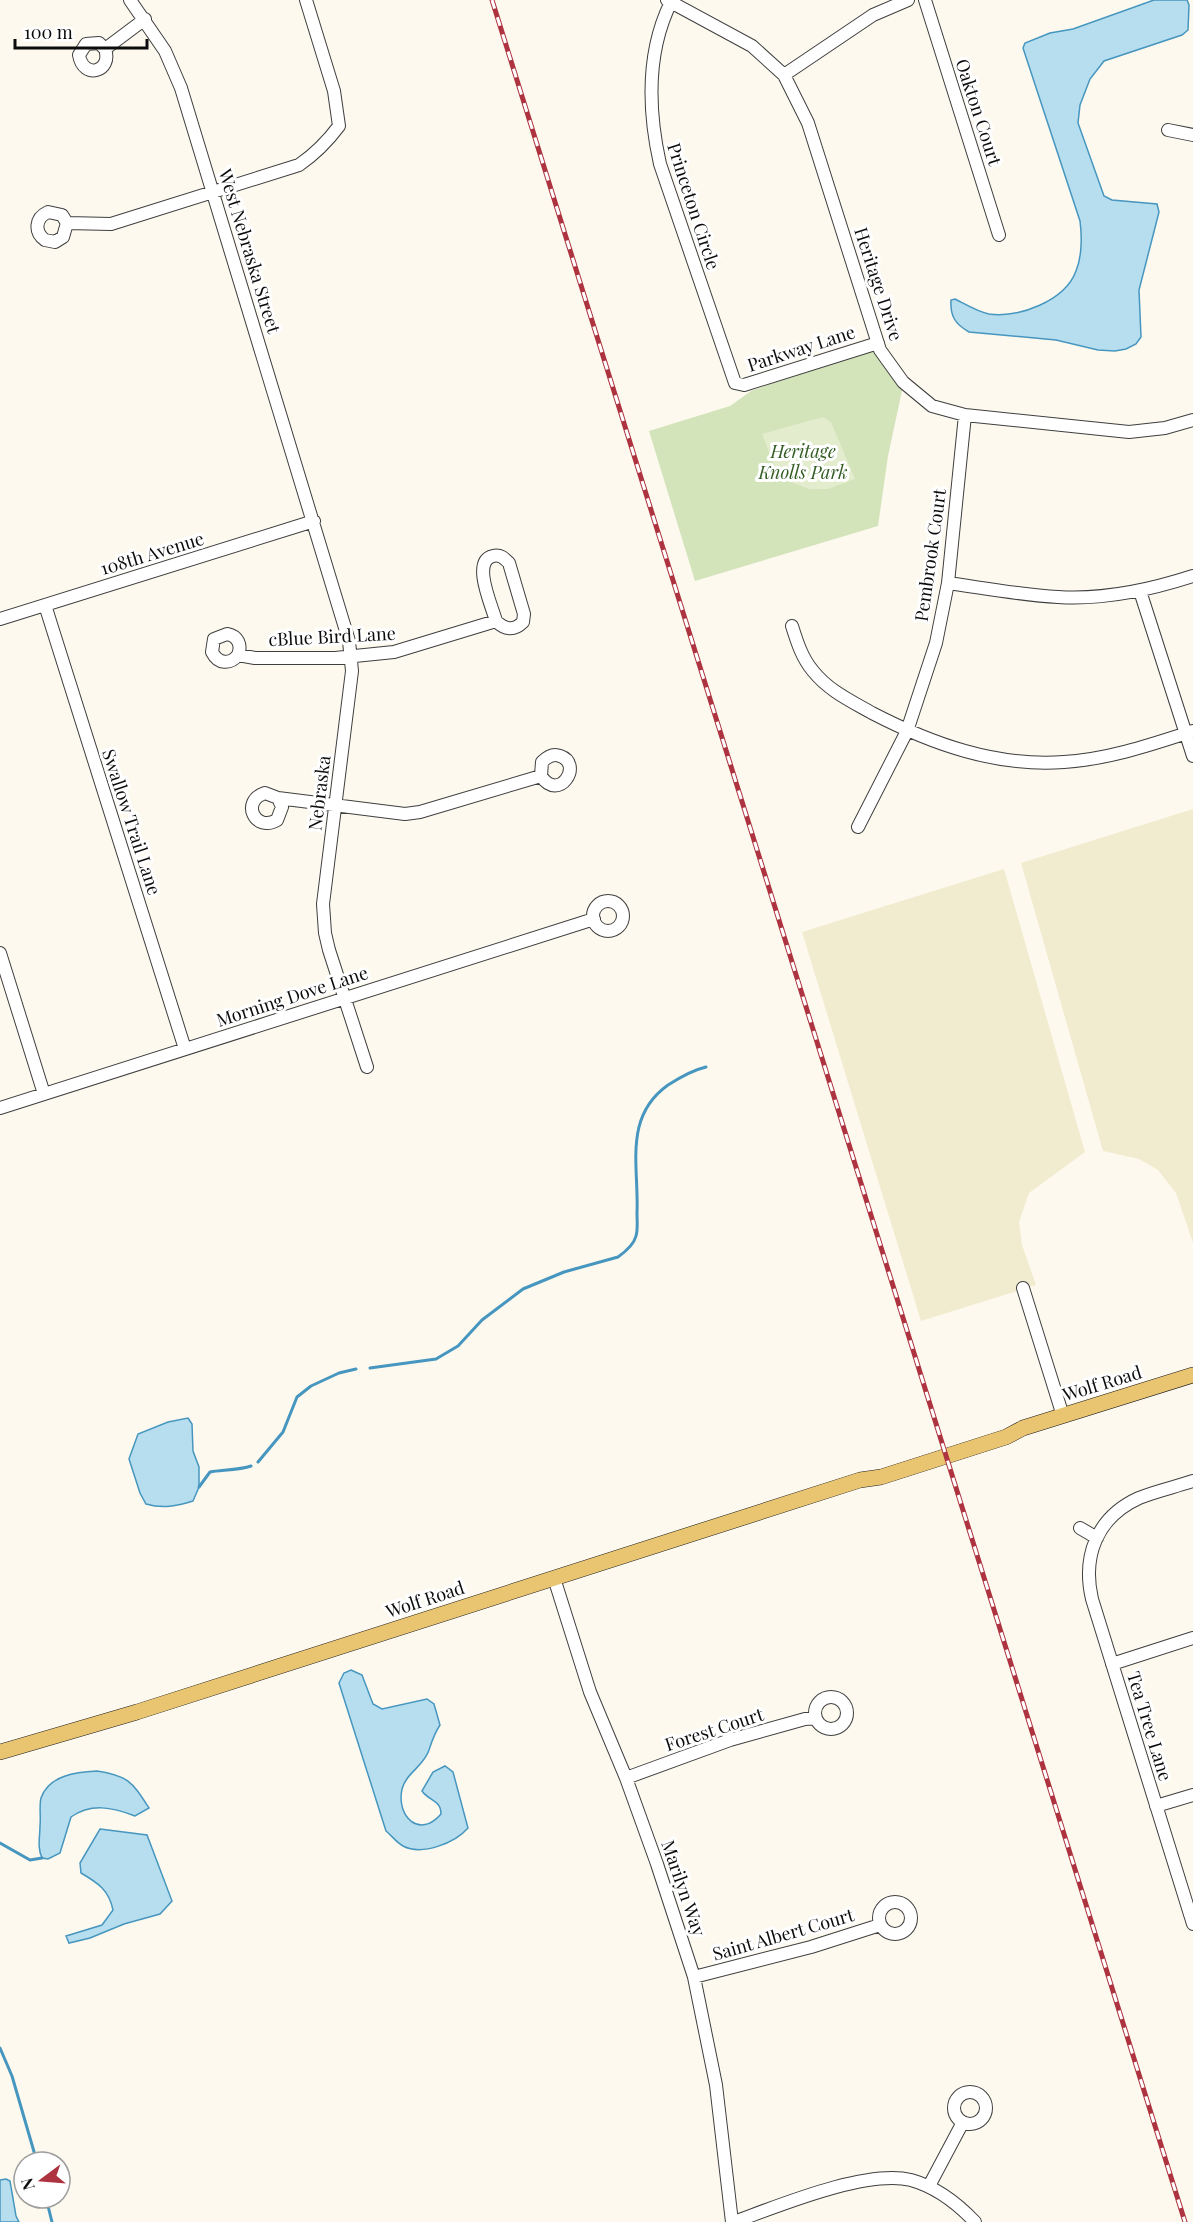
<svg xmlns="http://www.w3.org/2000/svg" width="1193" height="2222" font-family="'Playfair Display',serif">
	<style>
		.farmland { fill: #f1ecd0 }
		.green { fill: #d3e4bb }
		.pitch { fill: #e3eccc }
		.water { fill: #b7deef; stroke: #4696bf; stroke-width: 1.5 }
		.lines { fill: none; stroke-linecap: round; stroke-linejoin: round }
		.stream { stroke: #4696bf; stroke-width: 3 }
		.minor-casing { stroke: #3f3f3f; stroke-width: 14 }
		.major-casing { stroke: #1d1d1d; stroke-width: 16 }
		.minor { stroke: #fff; stroke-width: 12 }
		.major { stroke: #eac571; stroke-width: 15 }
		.rail-casing { stroke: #ae3340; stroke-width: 5 }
		.rail { stroke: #fff; stroke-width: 3; stroke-dasharray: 9; stroke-linecap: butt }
		.labels { text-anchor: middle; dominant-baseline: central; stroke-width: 6; stroke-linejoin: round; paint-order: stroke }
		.street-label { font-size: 18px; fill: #0c0c0c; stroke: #fff }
		.park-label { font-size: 18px; font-style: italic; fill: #335d24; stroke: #fff }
	</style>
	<rect width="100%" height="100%" fill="#fdf9ee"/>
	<path class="farmland" d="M 1193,809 L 1193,1243 L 1176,1193 L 1158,1170 L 1139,1159 L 1103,1151 L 1021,863 Z
		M 1004,869 L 1085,1152 L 1029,1193 L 1019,1222 L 1022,1245 L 1036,1285 L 921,1321 L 802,932 Z"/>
	<path class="green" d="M 876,345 L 903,386 L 888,456 L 878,526 L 695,581 L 649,431 L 730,406 L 751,391 Z"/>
	<path class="pitch" d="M 823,417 L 831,422 L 855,479 L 828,489 L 809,489 L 790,482 L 774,465 L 762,434 Z"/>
	<path class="water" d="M 1154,0 L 1187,0 L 1189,5 L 1188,30 L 1182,35 L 1104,61 L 1090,79 L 1080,105 L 1078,123 L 1104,196 L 1112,200 L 1157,204 L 1159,212 L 1139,290 L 1141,337 L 1136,344 L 1126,349 L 1115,351 L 1098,350 L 1056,340 L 969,332 C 955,324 950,316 951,300 L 955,299 C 965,304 978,312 989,314 C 1019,318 1065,301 1076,271 C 1082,257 1082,236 1080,221 L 1023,48 L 1025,43 L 1050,33 L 1073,29 Z
		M 188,1418 L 192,1424 L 193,1451 L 199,1467 L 199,1487 L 193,1501 C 177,1506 163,1509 146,1504 L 140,1493 L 129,1459 L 138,1434 L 168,1422 Z
		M 351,1670 L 362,1675 L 373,1704 L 382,1709 L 427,1699 L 434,1704 L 440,1725 C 434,1734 432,1741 429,1750 C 424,1766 406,1773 402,1789 C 396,1817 420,1839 441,1814 C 441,1800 429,1801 422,1791 L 433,1772 L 445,1766 L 453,1772 L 468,1828 C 455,1843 422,1856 403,1846 C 396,1842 392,1836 386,1831 L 339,1683 L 344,1673 Z
		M 97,1771 C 129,1776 132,1782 149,1808 L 135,1816 C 112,1807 91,1803 71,1817 L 60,1853 L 48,1859 L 42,1858 C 37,1847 40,1837 40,1826 C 41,1817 39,1806 41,1798 C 49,1775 77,1772 97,1771 Z
		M 100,1829 L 147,1835 L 172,1901 L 160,1914 L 124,1924 L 90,1938 L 69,1943 L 66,1936 L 102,1925 L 113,1910 C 109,1890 98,1883 81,1873 L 80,1863 Z
		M 6,2179 L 10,2181 L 16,2216 L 19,2222 L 0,2222 L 0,2180 Z"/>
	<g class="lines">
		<path class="stream" d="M 370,1368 L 436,1359 L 458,1346 L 482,1320 L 523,1289 L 564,1272 L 618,1257 C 625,1252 634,1244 636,1236 C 638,1230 637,1220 637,1213 C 639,1166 623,1117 668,1085 C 679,1078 693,1070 706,1067
			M 258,1462 L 283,1432 L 297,1397 L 311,1386 L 339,1373 L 356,1369
			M 199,1487 L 210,1472 C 222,1470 240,1470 251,1466
			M 0,1843 L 30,1860 L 42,1858
			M 0,2048 L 12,2076 L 37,2162
			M 46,2198 L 52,2222"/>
		<g class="minor-casing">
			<path id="minor" d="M 130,0 L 165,51 L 181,88 L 349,641 L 352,671 L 323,904 L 325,933 L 329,950 L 367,1067
				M 667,0 L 752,46 L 784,75 L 808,123 L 880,350 L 903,382 L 932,406 L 965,415 L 1129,432 L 1165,428 L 1193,420
				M 672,0 C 646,51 648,110 660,164 L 735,383 L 744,385 L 878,343
				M 925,0 L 999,235
				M 105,49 C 113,72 83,80 79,55 L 86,44 L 99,43 L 105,49 L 145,19
				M 784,75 L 873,15 L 908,0
				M 1168,130 L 1193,135
				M 67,223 L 63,237 L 55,242 L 45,240 C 34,232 35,218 48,212 L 62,215 L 67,223 L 111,224 L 299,165 C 315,154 327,142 339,126 L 334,91 L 306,0
				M 948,583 C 984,588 1021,595 1058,597 C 1103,600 1150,590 1193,576
				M 1140,591 L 1193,756
				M 45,605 L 185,1049
				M 0,619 L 314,521
				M 792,626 C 797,642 802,658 813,671 C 829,691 851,701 872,713 C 932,744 996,767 1064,762 C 1109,759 1150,745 1193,731
				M 238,655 C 242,645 238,636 227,634 L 214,639 L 212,652 C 218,664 230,665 238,655 L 255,658 L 335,658 L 394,652 L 496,621 C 505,630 514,631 523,622 L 524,614 L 509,563 C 504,558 500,554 493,556 C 471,561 492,606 496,621
				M 278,798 L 282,807 L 277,820 C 255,833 240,801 265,793 L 278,798 L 405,814 L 420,812 L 541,776 C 559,803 584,764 560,756 C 553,753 547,757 542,762 L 541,776
				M 858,827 L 907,731 L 936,643 L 948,583 L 965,415
				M593 916a15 15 0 1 1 30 0a15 15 0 1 1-30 0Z
				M 0,953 L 44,1094
				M 0,1108 L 594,919
				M 1023,1288 L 1063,1416
				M 1193,1481 C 1175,1487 1156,1491 1139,1498 C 1097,1517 1082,1556 1092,1599 L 1193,1924
				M 1080,1528 L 1097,1538
				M 554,1578 L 590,1692 L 626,1778 L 657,1864 L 694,1977 L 716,2085 L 732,2222
				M 1112,1664 L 1193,1638
				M815 1713a16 16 0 1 1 32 0a16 16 0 1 1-32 0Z
				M 626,1778 L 730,1740 L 805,1719 L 815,1718
				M 1156,1806 L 1193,1795
				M879 1918a16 16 0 1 1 32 0a16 16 0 1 1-32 0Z
				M 694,1977 L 811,1947 L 880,1925
				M954 2108a16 16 0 1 1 32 0a16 16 0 1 1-32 0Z
				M 929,2186 L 963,2122
				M 734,2222 C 778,2206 866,2169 911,2180 C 936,2187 957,2203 975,2222"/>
		</g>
		<g class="major-casing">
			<path id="major" d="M 0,1752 L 137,1712 L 860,1480 L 881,1477 L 1006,1437 L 1023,1428 L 1193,1375"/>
		</g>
		<use href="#minor" class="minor"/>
		<use href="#major" class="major"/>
		<g class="rail-casing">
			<path id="rail" d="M 492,0 L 1185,2222"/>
		</g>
		<use href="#rail" class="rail"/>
	</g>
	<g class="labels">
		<g class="street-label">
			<text transform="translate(979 112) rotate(72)">Oakton Court</text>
			<text transform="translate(694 206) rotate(72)">Princeton Circle</text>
			<text transform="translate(250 251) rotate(73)">West Nebraska Street</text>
			<text transform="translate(879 284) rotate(72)">Heritage Drive</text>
			<text transform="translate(801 348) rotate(-18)">Parkway Lane</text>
			<text transform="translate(152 553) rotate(-17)">108th Avenue</text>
			<text transform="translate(930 555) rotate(-82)">Pembrook Court</text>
			<text transform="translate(332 636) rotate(-3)">cBlue Bird Lane</text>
			<text transform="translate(319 793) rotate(-83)">Nebraska</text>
			<text transform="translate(132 822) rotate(72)">Swallow Trail Lane</text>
			<text transform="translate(292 996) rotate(-18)">Morning Dove Lane</text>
			<text transform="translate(1102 1383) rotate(-17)">Wolf Road</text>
			<text transform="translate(425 1599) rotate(-18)">Wolf Road</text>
			<text transform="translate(1150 1726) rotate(73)">Tea Tree Lane</text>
			<text transform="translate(714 1729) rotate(-18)">Forest Court</text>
			<text transform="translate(684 1888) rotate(71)">Marilyn Way</text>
			<text transform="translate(783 1934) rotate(-16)">Saint Albert Court</text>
		</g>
		<g class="park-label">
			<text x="803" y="451">Heritage<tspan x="803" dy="21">Knolls Park</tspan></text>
		</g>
	</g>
	<g transform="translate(42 2180) rotate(254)"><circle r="28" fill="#ffffff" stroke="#9e9e9e" stroke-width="1.5"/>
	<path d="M0-4.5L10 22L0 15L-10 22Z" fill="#ae3340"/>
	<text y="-9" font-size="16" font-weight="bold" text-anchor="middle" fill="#0c0c0c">N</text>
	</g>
	<path d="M15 39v9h132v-9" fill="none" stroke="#0c0c0c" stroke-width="3"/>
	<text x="24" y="39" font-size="18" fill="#0c0c0c" stroke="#ffffff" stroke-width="4.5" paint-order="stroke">100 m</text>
</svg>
